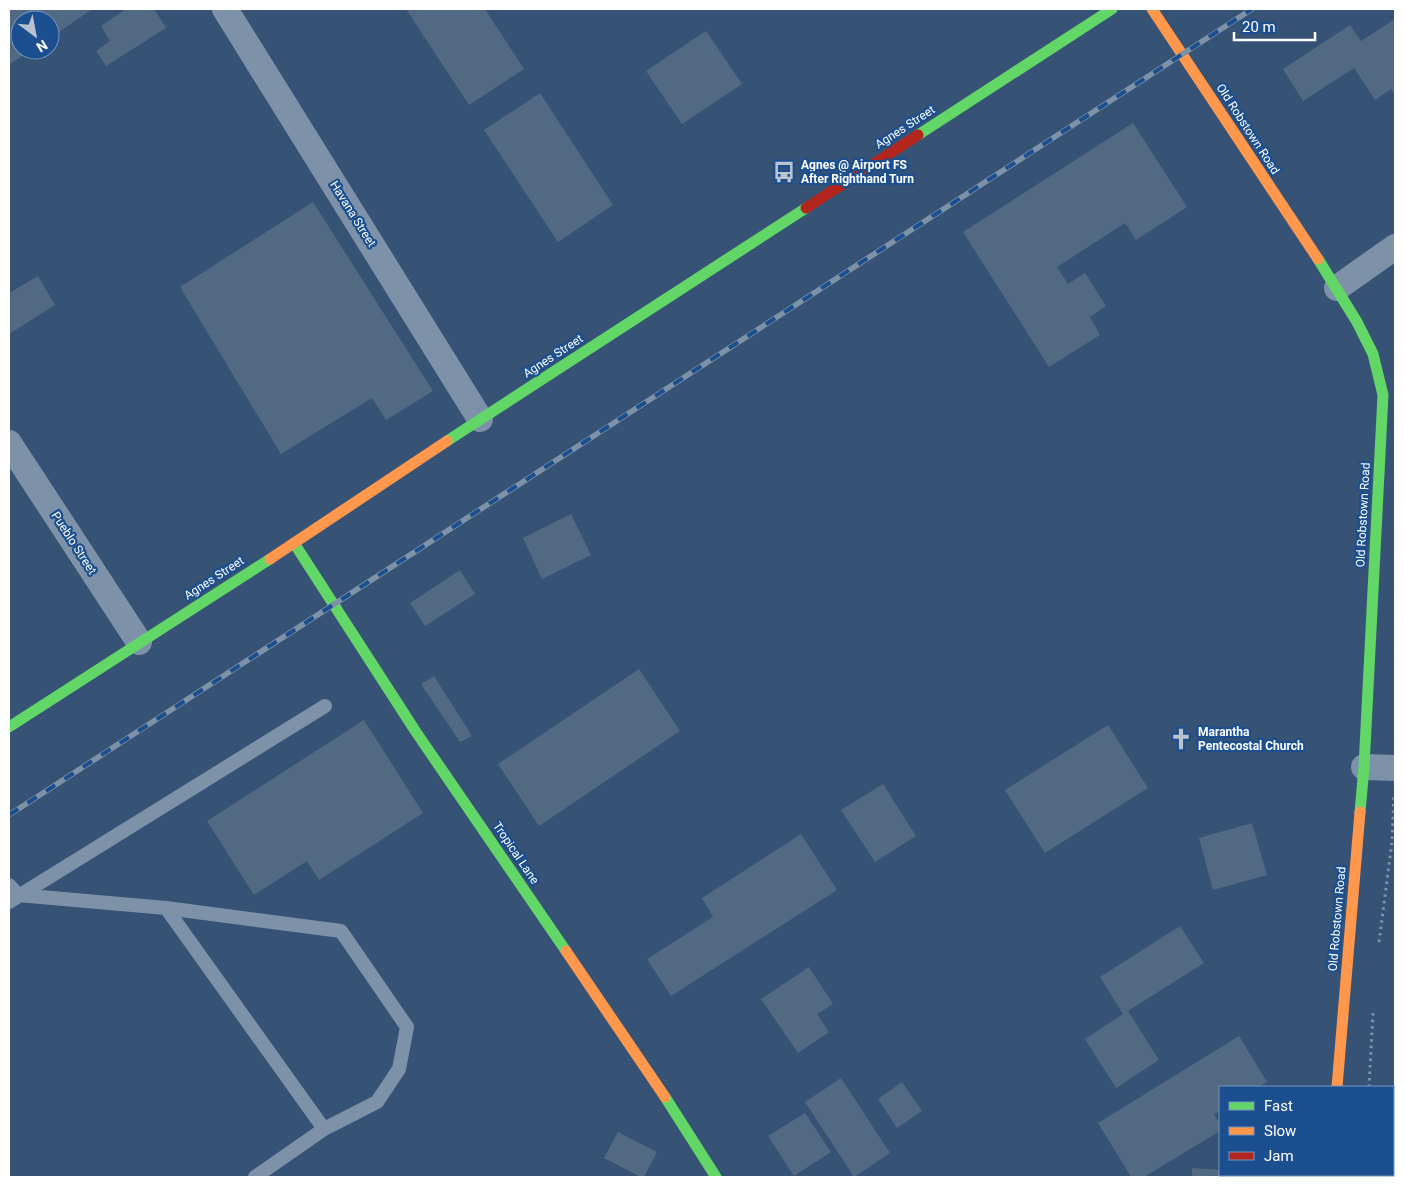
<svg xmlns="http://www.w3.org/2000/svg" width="1404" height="1186" font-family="Roboto,sans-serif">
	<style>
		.building { fill: #526984 }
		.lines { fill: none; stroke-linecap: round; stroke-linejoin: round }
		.path { stroke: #7d92a8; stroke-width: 3; stroke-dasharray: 2.5 4; stroke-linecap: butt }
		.lane { stroke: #7d92a8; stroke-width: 14 }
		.street { stroke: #7d92a8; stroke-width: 26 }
		.fast { stroke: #63d668; stroke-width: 11 }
		.slow { stroke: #ff974d; stroke-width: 11 }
		.jam { stroke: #b3261e; stroke-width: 11 }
		.rail-casing { stroke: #7e92a7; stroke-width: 5.5 }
		.rail { stroke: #1b4f8f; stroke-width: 4; stroke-dasharray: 11; stroke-linecap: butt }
		.labels { text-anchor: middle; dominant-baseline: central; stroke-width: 4.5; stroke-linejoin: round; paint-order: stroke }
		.street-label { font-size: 12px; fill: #fff; stroke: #1b4f8f }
		.poi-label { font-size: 12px; font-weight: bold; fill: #fff; stroke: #1b4f8f; text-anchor: start }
	</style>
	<rect width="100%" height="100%" fill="#365274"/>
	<path class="building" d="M 9,9 L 90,9 L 91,10 L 50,38 L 50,20 L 20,20 L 20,50 L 31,50 L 9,65 Z
		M 126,9 L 154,9 L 166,28 L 106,66 L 96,51 L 110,41 L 101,26 Z
		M 406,9 L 485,9 L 524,69 L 469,105 Z
		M 1395,19 L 1395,95 L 1391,89 L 1375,100 L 1354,68 L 1303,101 L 1283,69 L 1350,25 L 1361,41 Z
		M 706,31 L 742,84 L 682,124 L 646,71 Z
		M 540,93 L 613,205 L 558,242 L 484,130 Z
		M 1133,123 L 1187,207 L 1136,240 L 1125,223 L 1057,267 L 1068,284 L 1085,273 L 1106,306 L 1090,317 L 1100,335 L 1049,367 L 963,232 Z
		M 313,202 L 433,391 L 386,420 L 372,398 L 281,454 L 180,287 Z
		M 38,276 L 55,305 L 9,334 L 9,293 Z
		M 571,514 L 591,555 L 542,579 L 523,538 Z
		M 460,570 L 475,594 L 425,626 L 410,603 Z
		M 639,669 L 680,731 L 539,826 L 498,764 Z
		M 434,676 L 472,736 L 460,742 L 421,684 Z
		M 364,720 L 423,813 L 319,880 L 307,861 L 254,895 L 207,821 Z
		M 1108,725 L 1148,788 L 1045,853 L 1005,790 Z
		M 883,784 L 916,836 L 875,862 L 841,810 Z
		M 1252,823 L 1267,875 L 1213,890 L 1199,838 Z
		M 801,834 L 837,890 L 671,996 L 647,959 L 713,917 L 702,898 Z
		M 1180,926 L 1204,963 L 1128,1011 L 1159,1060 L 1116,1088 L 1085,1039 L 1123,1014 L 1100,977 Z
		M 809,967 L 833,1004 L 817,1014 L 829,1032 L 798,1053 L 761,999 Z
		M 1239,1036 L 1267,1082 L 1258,1087 L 1220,1087 L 1220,1111 L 1214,1114 L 1220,1124 L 1220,1131 L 1144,1177 L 1131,1177 L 1098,1123 Z
		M 841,1078 L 890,1153 L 854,1177 L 805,1102 Z
		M 902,1082 L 922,1111 L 897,1128 L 878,1099 Z
		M 805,1113 L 831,1152 L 794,1176 L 768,1136 Z
		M 618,1132 L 657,1152 L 644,1177 L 641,1177 L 604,1158 Z
		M 1192,1168 L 1220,1170 L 1220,1175 L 1232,1175 L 1232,1177 L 1192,1177 Z"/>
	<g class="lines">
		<path class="path" d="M 1379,942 L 1392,842 L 1394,794
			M 1369,1087 L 1373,1013
			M 1363,1177 L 1363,1175"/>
		<path class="lane" d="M 9,885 L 18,895 L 166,908 L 341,931 L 407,1027 L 399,1069 L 377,1102 L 324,1129 L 255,1177
			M 9,902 L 325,706
			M 166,908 L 324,1129"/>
		<path class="street" d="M 225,9 L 480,419
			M 1337,288 L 1395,247
			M 9,443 L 139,642
			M 1364,767 L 1395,768
			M 1393,1141 L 1395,1141"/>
		<path class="fast" d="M 918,135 L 1112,9
			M 1318,259 L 1357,322 L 1373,354 L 1383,395 L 1364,767 L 1360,812
			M 447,441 L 806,208
			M 294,543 L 416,732 L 566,951
			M 9,727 L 270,559
			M 665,1097 L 716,1177
			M 1329,1177 L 1330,1175"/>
		<path class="slow" d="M 1152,9 L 1318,259
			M 270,559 L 447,441
			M 566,951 L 665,1097
			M 1337,1087 L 1360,812"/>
		<path class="jam" d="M 806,208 L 918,135"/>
		<g class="rail-casing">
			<path id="rail" d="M 9,815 L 1252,9"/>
		</g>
		<use href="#rail" class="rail"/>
	</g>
	<defs>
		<g id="bus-bare" transform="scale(1.725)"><path d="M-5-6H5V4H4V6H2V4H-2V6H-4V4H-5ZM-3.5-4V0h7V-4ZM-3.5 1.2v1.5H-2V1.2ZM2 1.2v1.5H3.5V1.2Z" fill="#b9c2ce" stroke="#1b4f8f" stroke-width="2.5" paint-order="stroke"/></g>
		<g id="church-bare" transform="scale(1.725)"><path d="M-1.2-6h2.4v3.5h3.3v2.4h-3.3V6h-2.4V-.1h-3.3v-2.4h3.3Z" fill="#b9c2ce" stroke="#1b4f8f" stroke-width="2.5" paint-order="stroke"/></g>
	</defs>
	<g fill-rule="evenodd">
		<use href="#bus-bare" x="784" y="172"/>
		<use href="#church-bare" x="1181" y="739"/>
	</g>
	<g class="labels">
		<g class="street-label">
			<text transform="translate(905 127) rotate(-33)">Agnes Street</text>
			<text transform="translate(1248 129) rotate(57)">Old Robstown Road</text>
			<text transform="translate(353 214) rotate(58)">Havana Street</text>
			<text transform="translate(553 356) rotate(-33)">Agnes Street</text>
			<text transform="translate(1363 515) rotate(-87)">Old Robstown Road</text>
			<text transform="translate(74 543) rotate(57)">Pueblo Street</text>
			<text transform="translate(214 578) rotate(-33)">Agnes Street</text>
			<text transform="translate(516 853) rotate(56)">Tropical Lane</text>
			<text transform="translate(1337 919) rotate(-85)">Old Robstown Road</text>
		</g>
		<g class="poi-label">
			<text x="801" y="165">Agnes @ Airport FS<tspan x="801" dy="14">After Righthand Turn</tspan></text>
			<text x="1198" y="732">Marantha<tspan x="1198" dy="14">Pentecostal Church</tspan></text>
		</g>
	</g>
	<rect width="1404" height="1186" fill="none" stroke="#ffffff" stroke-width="20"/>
	<rect x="1219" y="1086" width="175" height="90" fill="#1b4f8f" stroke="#7695bc"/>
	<rect x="1229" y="1102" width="25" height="8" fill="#63d668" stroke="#7695bc"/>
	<text x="1264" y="1111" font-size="15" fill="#ffffff">Fast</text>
	<rect x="1229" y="1127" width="25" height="8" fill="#ff974d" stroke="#7695bc"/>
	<text x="1264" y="1136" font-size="15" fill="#ffffff">Slow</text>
	<rect x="1229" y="1152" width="25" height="8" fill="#b3261e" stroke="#7695bc"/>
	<text x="1264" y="1161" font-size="15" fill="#ffffff">Jam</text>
	<g transform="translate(35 35) rotate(148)"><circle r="24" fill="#1b4f8f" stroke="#7695bc"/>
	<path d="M0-4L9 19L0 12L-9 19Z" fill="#b9c2ce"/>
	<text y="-8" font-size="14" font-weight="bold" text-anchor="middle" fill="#ffffff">N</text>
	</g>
	<path d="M1234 32v8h81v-8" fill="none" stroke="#ffffff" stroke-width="2.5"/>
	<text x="1242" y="32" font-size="15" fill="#ffffff" stroke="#1b4f8f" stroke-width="4" paint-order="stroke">20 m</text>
</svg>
